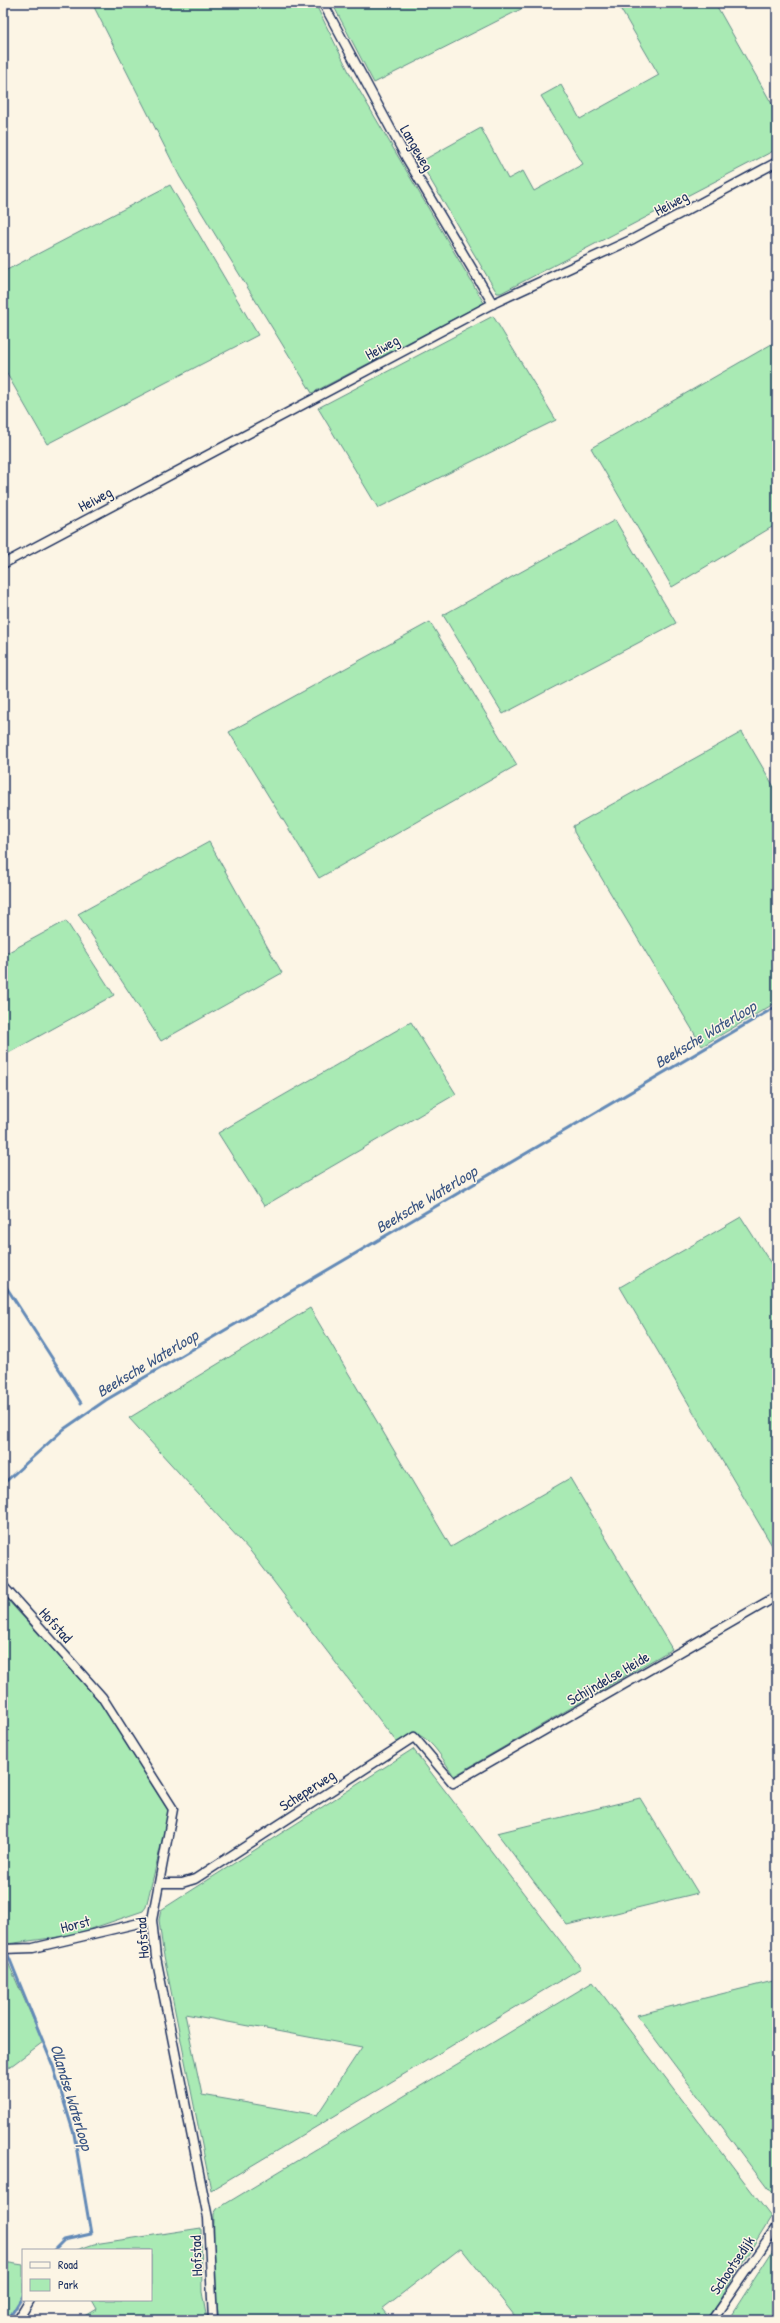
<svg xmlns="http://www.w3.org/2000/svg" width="780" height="2323" font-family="'Patrick Hand',sans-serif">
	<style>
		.green { fill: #a9eab4; stroke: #628c89; fill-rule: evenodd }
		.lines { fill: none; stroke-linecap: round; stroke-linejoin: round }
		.stream { stroke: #648ab7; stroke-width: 3 }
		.street-casing { stroke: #1b2f5e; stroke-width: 11 }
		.street { stroke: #fcf5e5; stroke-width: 8 }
		.labels { text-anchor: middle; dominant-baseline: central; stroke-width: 3; stroke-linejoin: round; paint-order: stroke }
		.street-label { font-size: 15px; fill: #1b2f5e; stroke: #fcf5e5 }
		.water-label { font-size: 16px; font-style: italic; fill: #3a5583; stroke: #fcf5e5 }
	</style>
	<rect width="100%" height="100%" fill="#fcf5e5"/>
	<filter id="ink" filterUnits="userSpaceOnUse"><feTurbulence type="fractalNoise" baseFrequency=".025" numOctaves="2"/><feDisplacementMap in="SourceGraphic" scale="8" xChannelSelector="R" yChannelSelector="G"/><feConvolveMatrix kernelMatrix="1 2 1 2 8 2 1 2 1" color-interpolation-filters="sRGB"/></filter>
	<g filter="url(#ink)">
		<path class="green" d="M 92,3 L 315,3 L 352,78 L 484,303 L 312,393 L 180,177 Z
			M 332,3 L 533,3 L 374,83 Z
			M 617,3 L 715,3 L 777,113 L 777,149 L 501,293 L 497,293 L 420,162 L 481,128 L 508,179 L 523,171 L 534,191 L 583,164 L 541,96 L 561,85 L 580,119 L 659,75 Z
			M 170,185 L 258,335 L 47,444 L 3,367 L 3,272 Z
			M 493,316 L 556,420 L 378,508 L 318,408 Z
			M 777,341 L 777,524 L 672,587 L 591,448 Z
			M 615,520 L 676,623 L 503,714 L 443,615 Z
			M 430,622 L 517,765 L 319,878 L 229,732 Z
			M 742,732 L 777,792 L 777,1002 L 702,1046 L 574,832 L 573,826 Z
			M 209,842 L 282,973 L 161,1041 L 78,914 Z
			M 66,921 L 114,995 L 3,1056 L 3,955 Z
			M 411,1022 L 456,1094 L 264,1206 L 218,1133 Z
			M 741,1217 L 777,1273 L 777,1554 L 620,1287 Z
			M 310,1308 L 451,1547 L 570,1478 L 672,1649 L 454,1776 C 445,1763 433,1739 416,1734 L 398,1744 L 251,1552 L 129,1418 Z
			M 3,1595 L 98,1699 L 169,1812 L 146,1907 L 143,1911 L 73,1935 L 7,1944 L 3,1937 Z
			M 413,1749 L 581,1968 L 211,2190 L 163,1951 L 159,1920 L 161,1910 ZM 185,2014 L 362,2047 L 317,2115 L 202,2095 Z
			M 640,1798 L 698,1893 L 567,1925 L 497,1833 Z
			M 3,1959 L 7,1960 L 43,2042 L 3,2072 Z
			M 777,1980 L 777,2201 L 637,2015 Z
			M 593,1982 L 771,2217 L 707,2320 L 518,2320 L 461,2248 L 382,2309 L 391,2320 L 219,2320 L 213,2273 L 214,2214 L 217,2209 Z
			M 201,2228 L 202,2292 L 207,2320 L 79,2320 L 97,2309 L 92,2300 L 151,2300 L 151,2250 L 77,2250 L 94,2244 Z
			M 777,2244 L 777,2320 L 728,2320 Z
			M 3,2262 L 23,2265 L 23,2296 L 7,2320 L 3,2320 Z"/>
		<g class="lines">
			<path class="stream" d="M 3,1282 L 81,1403
				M 3,1484 L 64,1429 L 106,1400 L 777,1006
				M 8,1955 L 53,2066 L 74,2134 L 91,2234 L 64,2240 L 54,2250
				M 8,2320 L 23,2296"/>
			<g class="street-casing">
				<path id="street" d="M 323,3 L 407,159 L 493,304
					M 3,564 L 492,304 L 633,239 L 777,162
					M 3,1586 L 102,1697 L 173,1809 L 152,1920 L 156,1957 L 208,2218 L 213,2320
					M 159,1883 L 182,1883 L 195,1879 L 414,1737 L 453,1783 L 777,1596
					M 3,1949 L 33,1948 L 152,1920
					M 18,2320 L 30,2300
					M 712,2320 L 777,2226"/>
			</g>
			<use href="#street" class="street"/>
		</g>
	</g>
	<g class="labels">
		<g class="street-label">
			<text transform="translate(417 148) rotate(60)">Langeweg</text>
			<text transform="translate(671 203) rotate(-28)">Heiweg</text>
			<text transform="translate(382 347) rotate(-28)">Heiweg</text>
			<text transform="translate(95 499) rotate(-28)">Heiweg</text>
			<text transform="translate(56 1625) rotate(48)">Hofstad</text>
			<text transform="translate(608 1678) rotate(-30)">Schijndelse Heide</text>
			<text transform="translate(307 1790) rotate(-33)">Scheperweg</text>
			<text transform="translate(75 1924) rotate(-14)">Horst</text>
			<text transform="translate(142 1938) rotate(-94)">Hofstad</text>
			<text transform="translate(196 2256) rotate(-92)">Hofstad</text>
			<text transform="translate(732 2265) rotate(-56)">Schootsedijk</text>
		</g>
		<g class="water-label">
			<text transform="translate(705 1034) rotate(-31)">Beeksche Waterloop</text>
			<text transform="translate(426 1199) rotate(-31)">Beeksche Waterloop</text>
			<text transform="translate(147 1363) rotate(-31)">Beeksche Waterloop</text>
			<text transform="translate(72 2097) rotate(73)">Ollandse Waterloop</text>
		</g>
	</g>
	<rect width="780" height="2323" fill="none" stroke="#fcf5e5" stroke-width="16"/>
	<rect x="8" y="8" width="764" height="2307" fill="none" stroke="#1b2f5e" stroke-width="1.5" filter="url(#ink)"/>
	<rect x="22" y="2249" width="130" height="52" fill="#fcf5e5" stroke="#a2a6af"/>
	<rect x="30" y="2262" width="20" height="6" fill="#fcf5e5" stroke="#a2a6af"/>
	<text x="58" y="2269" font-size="12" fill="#1b2f5e">Road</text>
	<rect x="30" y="2279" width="20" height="12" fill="#a9eab4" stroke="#a2a6af"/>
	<text x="58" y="2289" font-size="12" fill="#1b2f5e">Park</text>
</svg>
